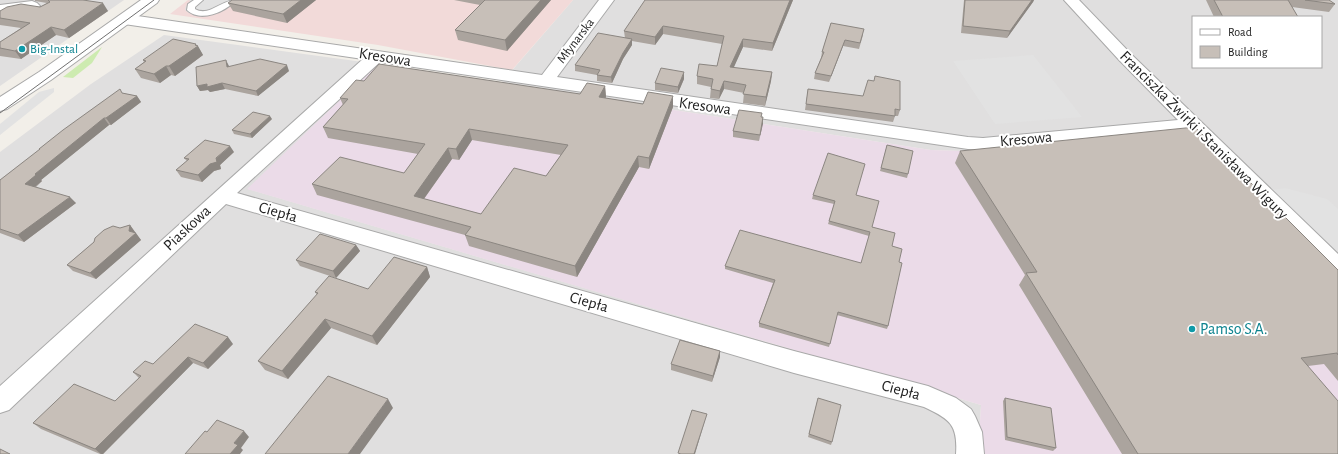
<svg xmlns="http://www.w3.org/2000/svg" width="1338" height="454" font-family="'Alegreya Sans',sans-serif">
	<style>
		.residential { fill: #e0dfdf; fill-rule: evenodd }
		.commercial { fill: #f2dad9 }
		.industrial { fill: #ebdbe8 }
		.grass { fill: #cdebb0 }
		.parking { fill: #e2e2e2 }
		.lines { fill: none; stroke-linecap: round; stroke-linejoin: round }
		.service-casing { stroke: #a9a9a9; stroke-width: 2 }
		.minor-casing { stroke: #a9a9a9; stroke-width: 2 }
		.tertiary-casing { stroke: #a9a9a9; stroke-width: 2 }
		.service { fill: #fff; fill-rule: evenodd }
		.minor { fill: #fff; fill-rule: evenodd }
		.tertiary { fill: #fff; fill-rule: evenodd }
		.tram { stroke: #707070; stroke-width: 1 }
		.wall { fill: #aba49e; fill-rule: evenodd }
		.shaded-wall { fill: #8b8681 }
		.building { fill: #c7bfb8; stroke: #8b8681; fill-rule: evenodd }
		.culture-dot { fill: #0f9aa8; stroke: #fff; stroke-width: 1.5 }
		.labels { text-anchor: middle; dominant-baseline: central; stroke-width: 4; stroke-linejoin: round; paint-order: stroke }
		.far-street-label { font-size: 13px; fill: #222; stroke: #fff }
		.far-culture-label { font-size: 13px; fill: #0d838f; stroke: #fff; text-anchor: start }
		.street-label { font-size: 16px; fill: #222; stroke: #fff }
		.culture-label { font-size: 16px; fill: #0d838f; stroke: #fff; text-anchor: start }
	</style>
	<rect width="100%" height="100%" fill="#f2efe9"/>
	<path class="residential" d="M 0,0 L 124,0 L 0,86 Z
		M 573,0 L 1338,0 L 1338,288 L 962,151 L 931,150 L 501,83 ZM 1193,17 L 1321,17 L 1321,67 L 1193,67 Z
		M 164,35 L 378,64 L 248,189 L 981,405 L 978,454 L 0,454 L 0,152 L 91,84 Z"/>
	<path class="commercial" d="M 188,0 L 573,0 L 512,70 L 378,45 L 170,14 Z"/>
	<path class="industrial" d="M 378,64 L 931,150 L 962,151 L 1338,288 L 1338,454 L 978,454 L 981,405 L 247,189 Z"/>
	<path class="grass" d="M 102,47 L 92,63 L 73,78 L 63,77 Z"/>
	<path class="parking" d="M 189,0 L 236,0 L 200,15 L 189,13 L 186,11 L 185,9 L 186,6 L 191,2 Z
		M 1033,55 L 1082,117 L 995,124 L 953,61 Z
		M 54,88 L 54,92 L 0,135 L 0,124 L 39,92 Z
		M 1285,188 L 1327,199 L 1338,209 L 1338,256 L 1270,190 Z"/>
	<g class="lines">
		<g class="service-casing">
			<path id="service" d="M 194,0 L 203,0 L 195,7 L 195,9 C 209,17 221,0 236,0 C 225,12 201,23 187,10 L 188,4 Z"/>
		</g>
		<g class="minor-casing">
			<path id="minor" d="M 599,0 L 614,0 L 557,77 L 968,137 L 983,138 L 1178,120 L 1120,61 L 1064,0 L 1079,0 L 1132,55 L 1338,254 L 1338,277 L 1330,274 L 1188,130 L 983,150 L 968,149 L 380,62 L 237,193 L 794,351 L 928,386 L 956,398 L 971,409 L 975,416 L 982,432 L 984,454 L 956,454 C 958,425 950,419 924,407 L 794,373 L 226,204 L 9,410 L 0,413 L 0,386 L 363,59 L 124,24 L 119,22 L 116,19 L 119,16 L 124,14 L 542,75 Z
				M 32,1 L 37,3 L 40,6 L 37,9 L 0,15 L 0,5 Z"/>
		</g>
		<g class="tertiary-casing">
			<path id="tertiary" d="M 141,0 L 159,0 L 157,3 L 51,80 L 7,109 L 0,111 L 0,97 L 39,72 Z"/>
		</g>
		<use href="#service" class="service"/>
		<use href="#minor" class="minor"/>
		<use href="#tertiary" class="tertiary"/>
		<path class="tram" d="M 0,113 L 154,0"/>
	</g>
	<path class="wall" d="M 35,0 L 83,0 L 108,11 L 69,38 L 56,35 L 21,59 L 0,56 L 0,42 L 21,28 L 0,25 L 0,11 L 40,7 L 47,3 L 35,1 Z
		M 232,0 L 316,0 L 287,23 L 233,11 L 228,3 Z
		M 454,0 L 551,0 L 507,51 L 458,40 L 455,30 L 480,5 Z
		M 793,0 L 772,51 L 743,47 L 733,68 L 772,72 L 771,81 L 765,106 L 743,103 L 744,93 L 724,89 L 719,99 L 710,98 L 711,87 L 697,84 L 697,76 L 717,66 L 722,44 L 663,34 L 655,45 L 632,41 L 632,45 L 623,59 L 612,83 L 597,81 L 597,75 L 575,71 L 575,65 L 625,38 L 624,31 Z
		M 964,0 L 1034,0 L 1033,2 L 1007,38 L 961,33 Z
		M 1206,0 L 1329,0 L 1335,4 L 1329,12 L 1292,7 L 1298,17 L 1214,17 Z
		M 831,23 L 863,35 L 859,49 L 843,46 L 829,82 L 814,79 L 815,73 L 821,58 L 822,52 Z
		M 197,45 L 203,55 L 175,76 L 171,75 L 160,83 L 141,78 L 135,69 L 144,62 L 143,60 Z
		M 229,66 L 289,71 L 258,96 L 225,89 L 210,92 L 208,90 L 200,91 L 197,86 Z
		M 684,79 L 678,93 L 655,90 L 655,83 Z
		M 364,81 L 580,94 L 605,86 L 606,97 L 605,98 L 643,104 L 673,107 L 649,169 L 639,167 L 577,277 L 469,246 L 465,235 L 317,195 L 312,184 L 404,173 L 418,154 L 328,138 L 323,127 L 343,105 L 340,98 ZM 472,140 L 561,155 L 546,176 L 481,214 L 424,199 L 452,159 L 459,160 Z
		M 808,89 L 900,110 L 898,116 L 895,116 L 893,122 L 805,110 Z
		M 122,93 L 137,96 L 141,102 L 111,125 L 109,125 L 41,180 L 42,181 L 36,187 L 76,203 L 24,242 L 0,233 L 0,180 L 40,150 L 39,149 Z
		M 762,117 L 763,117 L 759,141 L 733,137 L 733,131 Z
		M 272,119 L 252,138 L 234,134 L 232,130 Z
		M 887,145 L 908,174 L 907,178 L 880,171 Z
		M 960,151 L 1338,270 L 1338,381 L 1324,364 L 1308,366 L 1338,454 L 1122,454 L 1019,285 L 1025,275 L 955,163 Z
		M 234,152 L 220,165 L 221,169 L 214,171 L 202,182 L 181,177 L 176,170 L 187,161 L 184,158 Z
		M 813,195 L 856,195 L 872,227 L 892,246 L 899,262 L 888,326 L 887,329 L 837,315 L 829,347 L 759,327 L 759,323 L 773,283 L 725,269 L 725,266 L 861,263 L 869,236 L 828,224 L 834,204 L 812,199 Z
		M 130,225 L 135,232 L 135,233 L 141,240 L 96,279 L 73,271 L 67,265 L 94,242 L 120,228 Z
		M 356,245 L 360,251 L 336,278 L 300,266 L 296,260 Z
		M 427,267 L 430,277 L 377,345 L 331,328 L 288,379 L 265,370 L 258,361 L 317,295 L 315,292 L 368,289 Z
		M 233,344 L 208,369 L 193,363 L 103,454 L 100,454 L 41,429 L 33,423 L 115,401 L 139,378 L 133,372 L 153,364 Z
		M 720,351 L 720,357 L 712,382 L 671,370 L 671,364 Z
		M 818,398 L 832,442 L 831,445 L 808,437 Z
		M 1005,398 L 1056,448 L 1053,451 L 1005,440 L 1003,401 Z"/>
	<path class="shaded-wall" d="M 301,0 L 316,0 L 287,23 L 283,14 Z
		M 541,0 L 551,0 L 507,51 L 505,40 Z
		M 790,0 L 793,0 L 772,51 L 773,43 Z
		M 1032,0 L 1034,0 L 1033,2 L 1007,38 L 1010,31 Z
		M 103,3 L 108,11 L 69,38 L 64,30 Z
		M 663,26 L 663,34 L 655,45 L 655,37 Z
		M 51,27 L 56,35 L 21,59 L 15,51 Z
		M 632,39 L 632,45 L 623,59 L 612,83 L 611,77 L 623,53 Z
		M 743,39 L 743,47 L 730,76 L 730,67 Z
		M 845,40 L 843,46 L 829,82 L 831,76 Z
		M 196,44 L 197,46 L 198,46 L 203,55 L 175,76 L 169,66 Z
		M 226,60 L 229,66 L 229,72 L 227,67 Z
		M 287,65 L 289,71 L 258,96 L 256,91 Z
		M 166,66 L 171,75 L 160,83 L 154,74 Z
		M 684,72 L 684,79 L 678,93 L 678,87 Z
		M 772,72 L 771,81 L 765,106 L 766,97 Z
		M 724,81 L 724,89 L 719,99 L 720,91 Z
		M 222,83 L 225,89 L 210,92 L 208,90 L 200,91 L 197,86 L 207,84 Z
		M 605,86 L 606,97 L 600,108 L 599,97 Z
		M 137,96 L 141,102 L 111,125 L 106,118 Z
		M 673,96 L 673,107 L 649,169 L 649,158 Z
		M 270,116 L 272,119 L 252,138 L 250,134 Z
		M 763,117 L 763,124 L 759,141 Z
		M 104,118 L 109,125 L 41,180 L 42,181 L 31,190 L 25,184 L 35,174 Z
		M 469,129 L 472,140 L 459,160 L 456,149 Z
		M 230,146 L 234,152 L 220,165 L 221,169 L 214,171 L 202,182 L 198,175 Z
		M 448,148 L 452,159 L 418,207 L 414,196 Z
		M 638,156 L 639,167 L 577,277 L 575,266 Z
		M 70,197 L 76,203 L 24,242 L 18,235 Z
		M 130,225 L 135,232 L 135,234 L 136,233 L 141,240 L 96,279 L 90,273 L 129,231 Z
		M 356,245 L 360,251 L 336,278 L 333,271 Z
		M 427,267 L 430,277 L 377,345 L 372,336 Z
		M 325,319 L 331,328 L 288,379 L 282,371 Z
		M 228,337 L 233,344 L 208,369 L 203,363 Z
		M 720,351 L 720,357 L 712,382 L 713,376 Z
		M 188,357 L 193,363 L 103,454 L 101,454 L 95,449 Z
		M 388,399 L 393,408 L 360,454 L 348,454 Z
		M 707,414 L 706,417 L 695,454 L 694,454 Z
		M 244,431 L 249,437 L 241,448 L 243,450 L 240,454 L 230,454 L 234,443 Z"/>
	<path class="building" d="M 48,0 L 83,0 L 103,3 L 64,30 L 51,27 L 15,51 L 0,48 L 0,42 L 30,23 L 0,18 L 0,11 L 7,7 L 21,4 L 40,7 L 50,2 Z
		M 232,0 L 301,0 L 283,14 L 228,3 Z
		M 485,0 L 541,0 L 505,40 L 455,30 Z
		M 645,0 L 790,0 L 773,43 L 743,39 L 730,67 L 772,72 L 766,97 L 743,94 L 746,85 L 724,81 L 720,91 L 711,89 L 713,79 L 697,76 L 699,64 L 717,66 L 724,36 L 663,26 L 655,37 L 624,31 Z
		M 965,0 L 1032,0 L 1010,31 L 963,26 Z
		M 1214,0 L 1288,0 L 1298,17 L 1223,17 Z
		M 1305,0 L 1329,0 L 1335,4 Z
		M 831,23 L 864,29 L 860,43 L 845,40 L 831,76 L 815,73 L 824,52 L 822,52 Z
		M 598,33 L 632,39 L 623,53 L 611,77 L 597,75 L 600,70 L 575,65 Z
		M 173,39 L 196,44 L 195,45 L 198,46 L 169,66 L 166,66 L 154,74 L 135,69 L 146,61 L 143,60 Z
		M 260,59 L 287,65 L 256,91 L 222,83 L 207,87 L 207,84 L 197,86 L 196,67 L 226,60 L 227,67 Z
		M 379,64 L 580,94 L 587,83 L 605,86 L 599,97 L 643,104 L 648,92 L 673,96 L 649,158 L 638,156 L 575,266 L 465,235 L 471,227 L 312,184 L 340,157 L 404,173 L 425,144 L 323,127 L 348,99 L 340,98 L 356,80 L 364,81 ZM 469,129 L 568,145 L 546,176 L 514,168 L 481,214 L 414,196 L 448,148 L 456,149 Z
		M 661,68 L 684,72 L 678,87 L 655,83 Z
		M 875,76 L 900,81 L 900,110 L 895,109 L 895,116 L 806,104 L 808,89 L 863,96 L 868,80 L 874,81 Z
		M 120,89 L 122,93 L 137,96 L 106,118 L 104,118 L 35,174 L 36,175 L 25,184 L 70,197 L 18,235 L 0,229 L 0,180 L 40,149 L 39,149 L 63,130 Z
		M 739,110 L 762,113 L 761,117 L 763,117 L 760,135 L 733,131 Z
		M 253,112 L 270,116 L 250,134 L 232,130 Z
		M 1195,127 L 1338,270 L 1338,355 L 1337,353 L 1301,358 L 1338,401 L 1338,454 L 1138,454 L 1026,273 L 1037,272 L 960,151 Z
		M 205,140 L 230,146 L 216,158 L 217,162 L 210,164 L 198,175 L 176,170 L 189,159 L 184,158 Z
		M 887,145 L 913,151 L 908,174 L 881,168 Z
		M 828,153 L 865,164 L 856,195 L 879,201 L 872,227 L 895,233 L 892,246 L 902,249 L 899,262 L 902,263 L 888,326 L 838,312 L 830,344 L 759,323 L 775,280 L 725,266 L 740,230 L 861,263 L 870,232 L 829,221 L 835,201 L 813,195 Z
		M 130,225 L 129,231 L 136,233 L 90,273 L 67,265 L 94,242 L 95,238 L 104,230 L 113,226 L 120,228 Z
		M 320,234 L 356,245 L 333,271 L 296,260 Z
		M 394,257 L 427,267 L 372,336 L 325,319 L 282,371 L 258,361 L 318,293 L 315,292 L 329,276 L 368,289 Z
		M 195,324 L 228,337 L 203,363 L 188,357 L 95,449 L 33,423 L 74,384 L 115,401 L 141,376 L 133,372 L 145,361 L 153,364 Z
		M 680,340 L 720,351 L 713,376 L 671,364 Z
		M 328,376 L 388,399 L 348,454 L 265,454 Z
		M 818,398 L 841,405 L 832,442 L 809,434 Z
		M 1005,398 L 1051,408 L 1056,448 L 1007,437 Z
		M 692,410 L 707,414 L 694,454 L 681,454 L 678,453 Z
		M 217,420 L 244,431 L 234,443 L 238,445 L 230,454 L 185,454 L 205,431 L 207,432 Z
		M 0,449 L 10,454 L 0,454 Z"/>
	<g class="culture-dot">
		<circle cx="22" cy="49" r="4"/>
		<circle cx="1192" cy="329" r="4"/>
	</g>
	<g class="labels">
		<g class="far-street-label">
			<text transform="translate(576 41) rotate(-53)">Młynarska</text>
		</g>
		<g class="far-culture-label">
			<text x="30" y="49">Big-Instal</text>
		</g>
		<g class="street-label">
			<text transform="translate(385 57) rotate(9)">Kresowa</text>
			<text transform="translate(705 106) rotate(8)">Kresowa</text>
			<text transform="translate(1204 135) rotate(45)">Franciszka Żwirki i Stanisława Wigury</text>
			<text transform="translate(1026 139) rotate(-5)">Kresowa</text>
			<text transform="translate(278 212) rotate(16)">Ciepła</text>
			<text transform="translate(187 228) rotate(-43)">Piaskowa</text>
			<text transform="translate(589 302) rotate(16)">Ciepła</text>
			<text transform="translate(901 390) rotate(15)">Ciepła</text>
		</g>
		<g class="culture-label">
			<text x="1200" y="329">Pamso S.A.</text>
		</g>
	</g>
	<rect x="1192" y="16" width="130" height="52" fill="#ffffff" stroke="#a7a7a7"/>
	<rect x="1200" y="29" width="20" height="6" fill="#ffffff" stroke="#a7a7a7"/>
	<text x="1228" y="36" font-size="12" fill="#222222">Road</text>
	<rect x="1200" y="46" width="20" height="12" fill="#c7bfb8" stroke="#a7a7a7"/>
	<text x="1228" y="56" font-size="12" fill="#222222">Building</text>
</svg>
